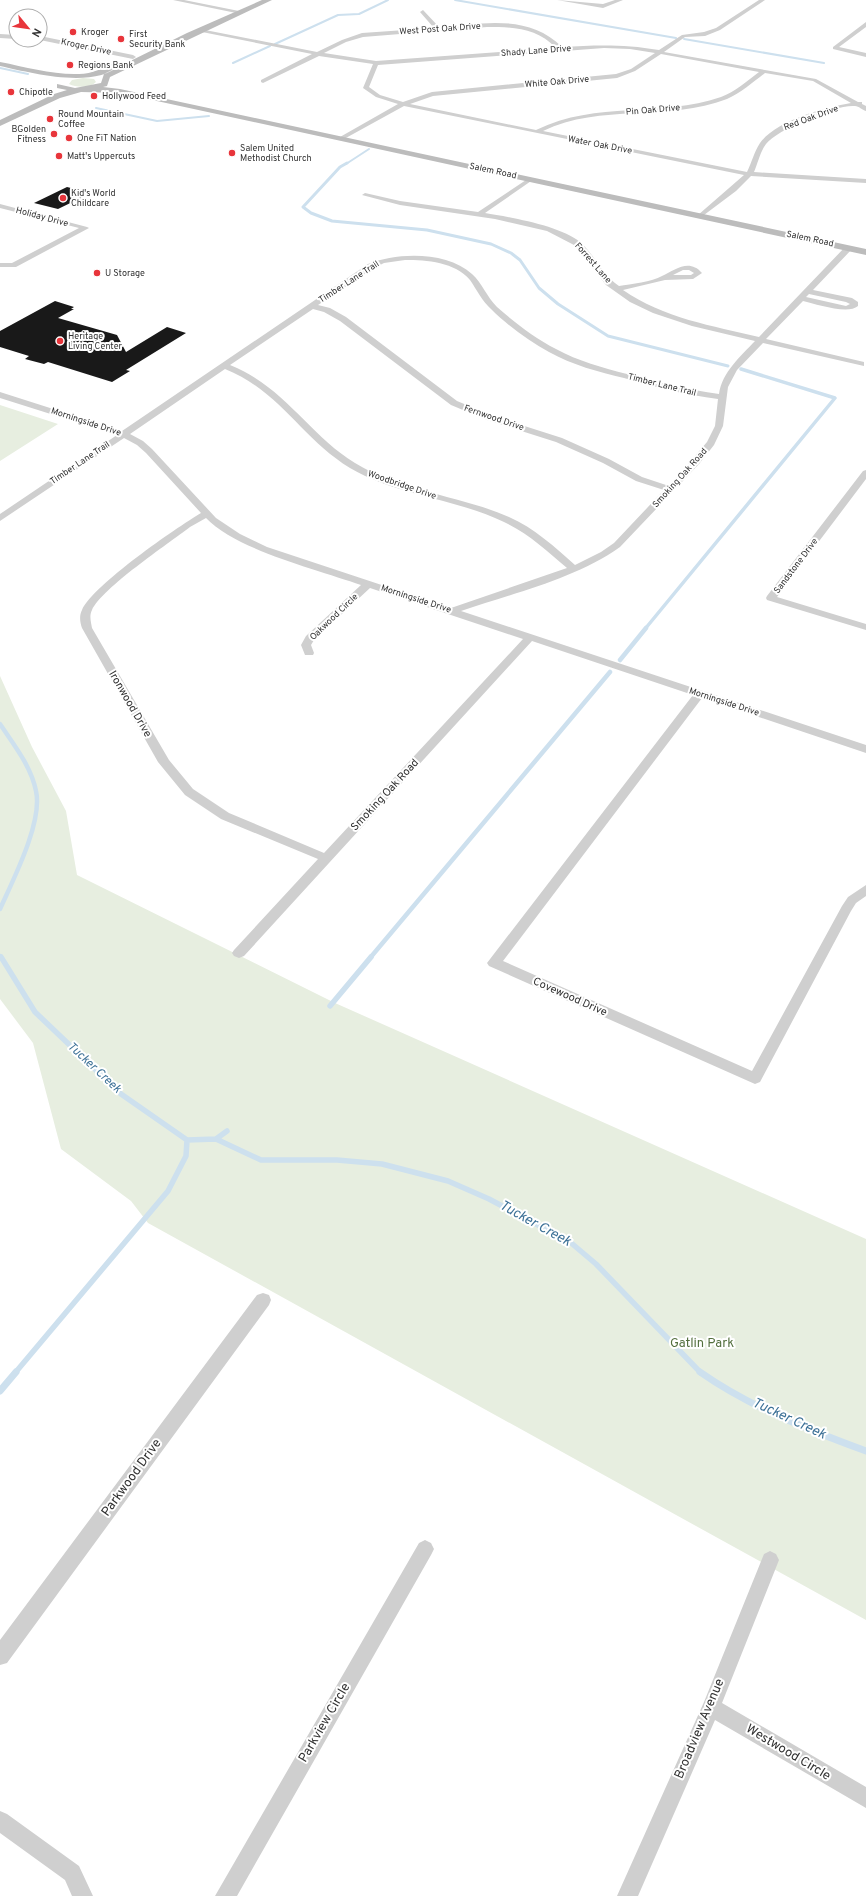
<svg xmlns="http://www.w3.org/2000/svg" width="866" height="1896" font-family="Overpass,sans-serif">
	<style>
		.green { fill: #e7eee0 }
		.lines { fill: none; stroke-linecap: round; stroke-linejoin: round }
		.stream-far5 { stroke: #cde0ee; stroke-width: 2 }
		.stream-far4 { stroke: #cde0ee; stroke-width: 3 }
		.stream-far3 { stroke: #cde0ee; stroke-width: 3.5 }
		.stream-far2 { stroke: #cde0ee; stroke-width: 4.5 }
		.stream-far1 { stroke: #cde0ee; stroke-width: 5.5 }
		.stream { stroke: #cde0ee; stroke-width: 7 }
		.building { fill: #191919 }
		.street { fill: #cfcfcf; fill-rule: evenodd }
		.secondary { fill: #bcbcbc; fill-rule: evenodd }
		.poi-dot { fill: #e8353b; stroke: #fff; stroke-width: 1.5 }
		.labels { text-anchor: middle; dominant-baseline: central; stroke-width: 4; stroke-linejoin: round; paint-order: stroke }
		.far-street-label { font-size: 9px; fill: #323232; stroke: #fff }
		.far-poi-label { font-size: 9px; fill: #323232; stroke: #fff; text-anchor: start }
		.street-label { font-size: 11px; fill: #323232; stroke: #fff }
		.water-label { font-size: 12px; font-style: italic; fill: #3d7197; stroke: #fff }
		.near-park-label { font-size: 13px; fill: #536f3e; stroke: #fff }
		.near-street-label { font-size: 13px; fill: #323232; stroke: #fff }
		.near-water-label { font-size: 14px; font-style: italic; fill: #3d7197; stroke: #fff }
	</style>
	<rect width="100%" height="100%" fill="#fff"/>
	<path class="green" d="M 83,78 L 94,79 L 96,82 C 90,88 77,88 69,84 L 72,80 Z
		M 0,405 L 58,424 L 0,461 Z
		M 0,676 L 32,747 L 66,811 L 77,875 L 335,1003 L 866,1239 L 866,1620 L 148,1223 L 131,1201 L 61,1149 L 33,1043 L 0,999 Z"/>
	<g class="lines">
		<path class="stream-far5" d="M 455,0 L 676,38
			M 684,39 L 824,63
			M 275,44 L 338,15 L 359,14 L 388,0
			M 233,63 L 270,46
			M 0,68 L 28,74
			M 96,108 L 157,121 L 209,116
			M 346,164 L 369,149"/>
		<path class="stream-far4" d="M 347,163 L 340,167 L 303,207 L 311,213 L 332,221 L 427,230 L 491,244 L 511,253 L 520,260 L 539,288 L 558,304 L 608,336 L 728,366"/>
		<path class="stream-far3" d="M 645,629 L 835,398 L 741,369"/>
		<path class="stream-far2" d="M 620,660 L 646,628
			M 0,724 C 14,745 31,766 36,791 C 43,822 13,880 0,909
			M 0,956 L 1,958
			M 370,958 L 610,672"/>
		<path class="stream-far1" d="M 1,957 L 35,1012 L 121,1094 L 187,1140 L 216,1139 L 261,1160 L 337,1160 L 382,1164 L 448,1181 L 489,1199 L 570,1242 L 596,1264 L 701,1373
			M 330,1006 L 371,957
			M 216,1139 L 227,1131
			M 15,1373 L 168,1191 L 186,1156 L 187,1140"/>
		<path class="stream" d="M 700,1372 C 750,1407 809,1430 866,1451
			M 0,1391 L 16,1372"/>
	</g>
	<path class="building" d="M 67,187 L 91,193 L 58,209 L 34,203 Z
		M 55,301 L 74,307 L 71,309 L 74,309 L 58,318 L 117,335 L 126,352 L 167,327 L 186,333 L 126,370 L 130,371 L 112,382 L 48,362 L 44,364 L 25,359 L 29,356 L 0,347 L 0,331 Z"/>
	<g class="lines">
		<path class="street" d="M 173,0 L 184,0 L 244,12 L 241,14 Z
			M 557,0 L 603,4 L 615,0 L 623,0 L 603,8 Z
			M 759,0 L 765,0 L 720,30 L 705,36 L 685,37 L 664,52 L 816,79 L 858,102 L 862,102 L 862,104 L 866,106 L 866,111 C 862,110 859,106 855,106 C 836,104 778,129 766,144 C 760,152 758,163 754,172 L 866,179 L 866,183 L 751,176 L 736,191 L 700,218 L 698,217 L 698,215 L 744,175 L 404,106 L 344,139 L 340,139 L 340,137 L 398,104 L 376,97 L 363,88 L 373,64 L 319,56 L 263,83 L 261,82 L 261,80 L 312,54 L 197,31 L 200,29 L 317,52 L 342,40 L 362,33 L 434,28 L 420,12 L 423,10 L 439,27 C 482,24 528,13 562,47 C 596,45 624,44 659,50 L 682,35 L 704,32 L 716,28 ZM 487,27 C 514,27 537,28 556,48 L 376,61 L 324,53 L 346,42 L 363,37 ZM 604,48 L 630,49 L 655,53 L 631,69 L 616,74 L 432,92 L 403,102 L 380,95 L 369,87 L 378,65 ZM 661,54 L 759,72 C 747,81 735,92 721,97 C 660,118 598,100 536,130 L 410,104 L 433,96 L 617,78 L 635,71 ZM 765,73 L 813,81 L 851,103 C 824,108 777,120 760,143 C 754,152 752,162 747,172 L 543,131 C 601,103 668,122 727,99 C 741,93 753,82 765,73 Z
			M 866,22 L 866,27 L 839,47 L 866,53 L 866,57 L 833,49 L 833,47 Z
			M 0,34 L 16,35 L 16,39 L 0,38 Z
			M 40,36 L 133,55 L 136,57 L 133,59 L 40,40 Z
			M 529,178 L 534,179 L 485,213 C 510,217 561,226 580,242 C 595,255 602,275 619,286 C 631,284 652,282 662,276 C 675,270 689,258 702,273 L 693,279 L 665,280 L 623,290 C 663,318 713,326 759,337 L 846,246 L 853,248 L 813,290 L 852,298 L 858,302 L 858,306 C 848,315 816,304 803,301 L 766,339 L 864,362 L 864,366 L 763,343 L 737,370 L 728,387 L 723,426 L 714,445 L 699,464 L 620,547 C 575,579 514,593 461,611 L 866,745 L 866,753 L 702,698 L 503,961 L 752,1071 L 842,906 L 848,897 L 866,885 L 866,896 L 856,903 L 851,911 L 760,1082 L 755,1084 L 489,966 L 487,963 L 693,695 L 532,641 L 244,956 L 239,958 L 234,956 L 232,953 L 234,950 L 318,859 L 221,819 L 185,795 L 158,762 L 82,628 C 80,622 79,616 82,610 C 93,585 176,528 201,513 L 146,453 L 137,445 L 124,438 L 0,521 L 0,514 L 117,435 L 0,398 L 0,392 L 122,431 L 368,264 C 397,252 447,251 472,274 C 482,283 487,297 497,307 C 515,323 535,338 556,349 C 578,361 603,368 627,374 C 658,382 688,390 719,394 C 722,372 741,356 755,341 L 692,326 L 653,313 L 630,302 L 606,285 L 574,245 L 547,231 L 495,219 L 400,205 L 362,195 L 365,193 L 400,201 L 478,212 ZM 405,260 C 427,260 455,262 470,280 C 477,290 482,301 491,309 C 508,326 529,341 549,352 C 572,365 599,372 624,378 C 655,387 686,395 718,399 L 715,426 L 707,442 L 669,486 L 642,477 L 609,459 L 562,438 L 493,416 L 457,401 L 346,317 L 330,308 L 318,305 L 374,268 L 384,263 ZM 683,270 L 689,270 L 694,273 L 691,275 L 673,275 ZM 809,294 L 846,302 L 850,304 L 846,306 L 806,297 ZM 313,309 L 324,312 L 340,321 L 451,405 L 487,420 L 556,442 L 603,463 L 636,481 L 664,490 L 614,543 L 601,552 L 575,565 C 555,547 534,528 509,517 C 459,495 402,492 355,463 C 308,434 285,387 230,365 ZM 225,369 C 280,391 302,439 350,468 C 398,496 454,498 504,522 C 528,533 547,551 567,568 L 451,608 L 267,547 L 240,534 L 216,518 L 152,449 L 143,441 L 130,434 ZM 206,518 C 236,550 319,570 361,585 L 306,636 L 301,645 L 305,655 L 313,655 L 314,653 L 311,645 L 314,640 L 370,588 L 523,639 L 324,853 L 229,813 L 193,789 L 169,760 L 92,628 C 91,622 89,616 92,610 C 102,588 168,544 190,527 Z
			M 0,204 L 87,227 L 89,228 L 16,267 L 0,267 L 0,263 L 12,263 L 79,228 L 0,208 Z
			M 866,470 L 866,479 L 777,597 L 866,624 L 866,630 L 767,600 L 766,598 L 767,596 L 863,471 Z
			M 263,1293 L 269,1295 L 271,1300 L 269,1305 L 7,1663 L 0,1665 L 0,1640 L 257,1295 Z
			M 425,1540 L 431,1543 L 434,1549 L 431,1555 L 237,1896 L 215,1896 L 419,1543 Z
			M 770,1551 L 776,1554 L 779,1560 L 722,1703 L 866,1787 L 866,1808 L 715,1720 L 638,1896 L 617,1896 L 704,1702 L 764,1554 Z
			M 0,1811 L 7,1814 L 79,1866 L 93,1896 L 72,1896 L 65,1880 L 0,1833 Z"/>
		<path class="secondary" d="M 262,0 L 272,0 L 110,77 L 107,86 L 103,87 L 120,89 L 866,249 L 866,255 L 120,93 L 81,92 L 60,98 L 0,126 L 0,120 L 54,94 L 67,90 L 57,88 L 57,84 L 75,88 L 101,83 L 104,74 L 187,33 Z
			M 0,62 C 26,67 53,75 79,74 C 92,74 104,68 114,62 L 121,64 C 95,90 32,73 0,66 Z"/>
	</g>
	<g class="poi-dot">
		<circle cx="73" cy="32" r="4"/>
		<circle cx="121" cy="39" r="4"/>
		<circle cx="70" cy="65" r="4"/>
		<circle cx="11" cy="92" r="4"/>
		<circle cx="94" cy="96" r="4"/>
		<circle cx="50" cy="119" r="4"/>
		<circle cx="54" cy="134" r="4"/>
		<circle cx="69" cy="138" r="4"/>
		<circle cx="232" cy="153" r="4"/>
		<circle cx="59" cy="156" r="4"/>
		<circle cx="63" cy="198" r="4"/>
		<circle cx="97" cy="273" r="4"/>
		<circle cx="60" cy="341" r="4"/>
	</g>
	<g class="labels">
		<g class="far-street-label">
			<text transform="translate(440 29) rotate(-4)">West Post Oak Drive</text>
			<text transform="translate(86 47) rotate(12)">Kroger Drive</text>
			<text transform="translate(536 51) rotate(-4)">Shady Lane Drive</text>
			<text transform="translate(557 82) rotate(-5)">White Oak Drive</text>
			<text transform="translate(653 110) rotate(-5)">Pin Oak Drive</text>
			<text transform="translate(811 118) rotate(-20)">Red Oak Drive</text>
			<text transform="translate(600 145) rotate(11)">Water Oak Drive</text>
			<text transform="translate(493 171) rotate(12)">Salem Road</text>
			<text transform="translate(42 217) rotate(15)">Holiday Drive</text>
			<text transform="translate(810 239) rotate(12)">Salem Road</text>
			<text transform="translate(593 263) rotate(49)">Forrest Lane</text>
			<text transform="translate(349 282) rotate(-33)">Timber Lane Trail</text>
			<text transform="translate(662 385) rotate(14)">Timber Lane Trail</text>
			<text transform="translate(494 418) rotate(19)">Fernwood Drive</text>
			<text transform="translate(86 422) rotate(18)">Morningside Drive</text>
			<text transform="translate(80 463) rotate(-34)">Timber Lane Trail</text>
			<text transform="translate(680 478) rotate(-48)">Smoking Oak Road</text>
			<text transform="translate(402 485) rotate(19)">Woodbridge Drive</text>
			<text transform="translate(796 566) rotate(-53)">Sandstone Drive</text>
			<text transform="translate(416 599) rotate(18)">Morningside Drive</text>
			<text transform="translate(334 617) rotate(-44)">Oakwood Circle</text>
			<text transform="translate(724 702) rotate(18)">Morningside Drive</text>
		</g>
		<g class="far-poi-label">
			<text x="81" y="32">Kroger</text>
			<text x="129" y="34">First<tspan x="129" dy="10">Security Bank</tspan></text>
			<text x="78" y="65">Regions Bank</text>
			<text x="19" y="92">Chipotle</text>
			<text x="102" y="96">Hollywood Feed</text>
			<text x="58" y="114">Round Mountain<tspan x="58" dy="10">Coffee</tspan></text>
			<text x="46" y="129" text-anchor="end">BGolden<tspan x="46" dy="10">Fitness</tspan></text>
			<text x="77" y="138">One FiT Nation</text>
			<text x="240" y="148">Salem United<tspan x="240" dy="10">Methodist Church</tspan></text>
			<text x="67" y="156">Matt's Uppercuts</text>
			<text x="71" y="193">Kid's World<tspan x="71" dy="10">Childcare</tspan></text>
			<text x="105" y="273">U Storage</text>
			<text x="68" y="336">Heritage<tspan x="68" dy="10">Living Center</tspan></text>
		</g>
		<g class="street-label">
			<text transform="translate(130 704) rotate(60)">Ironwood Drive</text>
			<text transform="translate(385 795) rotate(-47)">Smoking Oak Road</text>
			<text transform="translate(570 997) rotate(24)">Covewood Drive</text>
		</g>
		<g class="water-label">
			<text transform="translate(94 1068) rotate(43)">Tucker Creek</text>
		</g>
		<g class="near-park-label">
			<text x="702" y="1344">Gatlin Park</text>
		</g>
		<g class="near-street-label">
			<text transform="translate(132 1478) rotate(-54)">Parkwood Drive</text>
			<text transform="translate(325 1723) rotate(-60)">Parkview Circle</text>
			<text transform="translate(700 1729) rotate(-67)">Broadview Avenue</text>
			<text transform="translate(788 1753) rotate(31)">Westwood Circle</text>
		</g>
		<g class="near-water-label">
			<text transform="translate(535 1224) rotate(29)">Tucker Creek</text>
			<text transform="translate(789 1419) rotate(25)">Tucker Creek</text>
		</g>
	</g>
	<g transform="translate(28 28) rotate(119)"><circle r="19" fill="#ffffff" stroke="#adadad"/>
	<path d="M0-3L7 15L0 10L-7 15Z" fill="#e8353b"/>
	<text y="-6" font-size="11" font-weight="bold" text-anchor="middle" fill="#323232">N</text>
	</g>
</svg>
